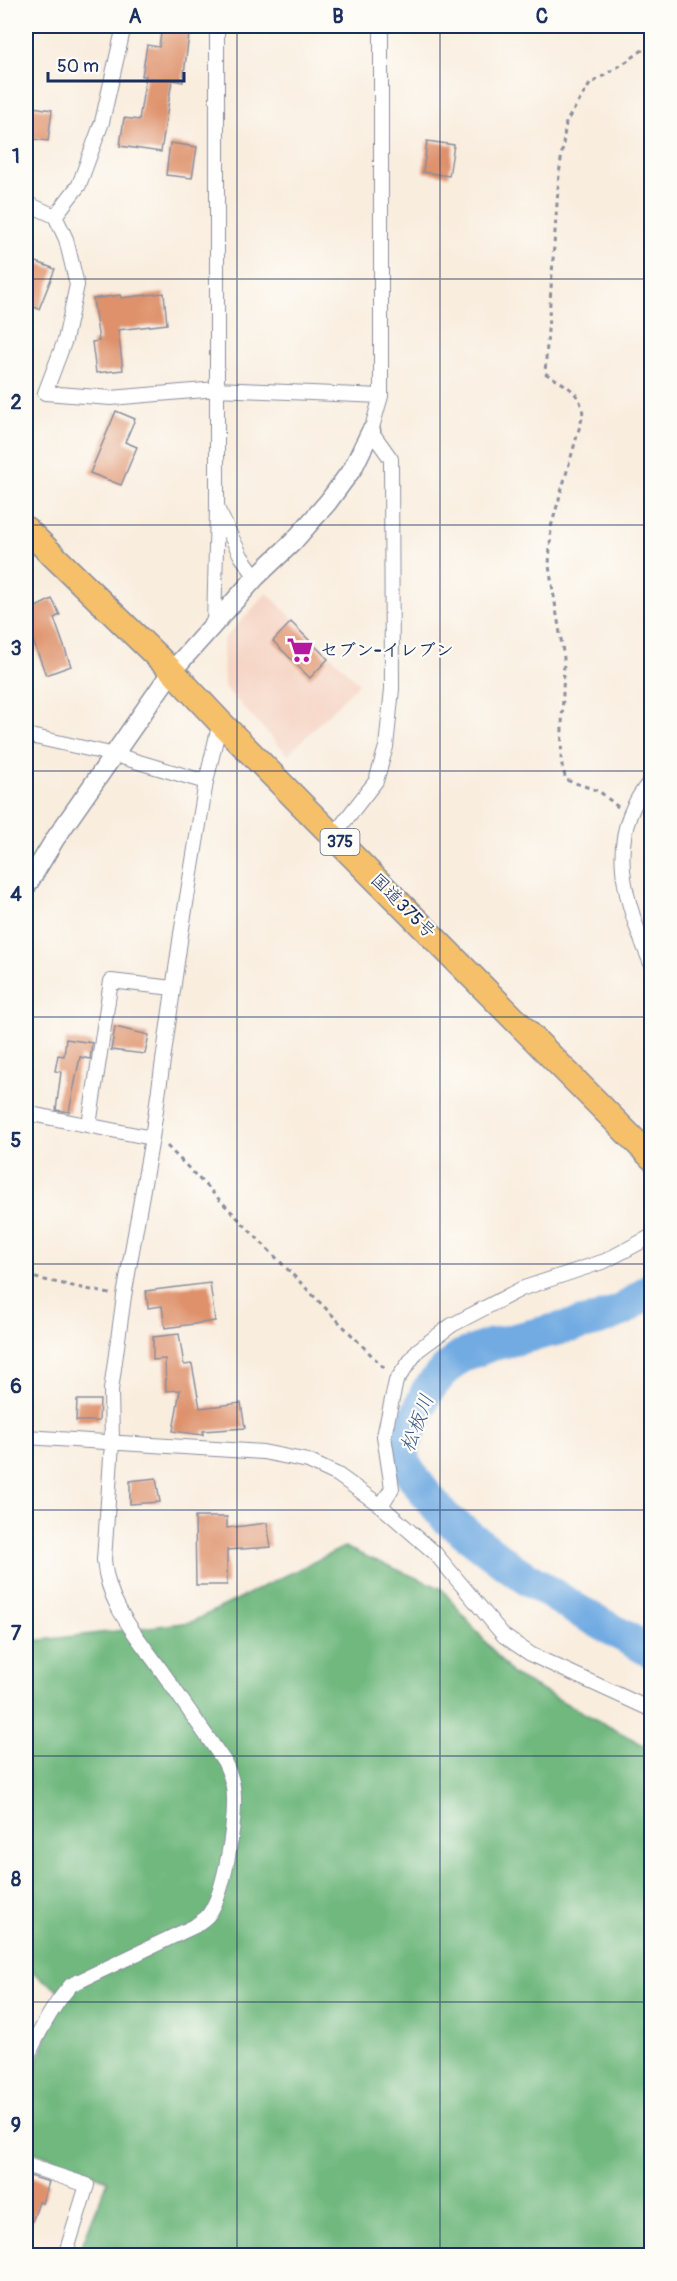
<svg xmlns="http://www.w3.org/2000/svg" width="677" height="2281" font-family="Pangolin,'Klee One',sans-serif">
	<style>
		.built { fill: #f5d3c2 }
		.forest { fill: #6fb87e; stroke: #45746e; stroke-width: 1.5 }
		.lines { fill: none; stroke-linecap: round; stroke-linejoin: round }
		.river { stroke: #71abe2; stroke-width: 33 }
		.building { fill: #de916b }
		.minor-casing { stroke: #8a8e9e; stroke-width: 16 }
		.tertiary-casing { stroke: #8a8e9e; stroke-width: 21 }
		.trunk-casing { stroke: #8a8e9e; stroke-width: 27 }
		.path { stroke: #8a8e9e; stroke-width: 3; stroke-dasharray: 4.5 4.5; stroke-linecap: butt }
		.minor { stroke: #fff; stroke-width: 14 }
		.tertiary { stroke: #fff; stroke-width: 18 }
		.trunk { stroke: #f6c06b; stroke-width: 24 }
		.grid { fill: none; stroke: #1b2f5e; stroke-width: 1.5; stroke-opacity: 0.55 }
		.labels { text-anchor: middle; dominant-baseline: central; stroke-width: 4.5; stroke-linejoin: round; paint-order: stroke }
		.shield { fill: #fdfcf7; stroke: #5f6c8c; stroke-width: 1.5 }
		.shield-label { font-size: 16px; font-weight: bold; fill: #1b2f5e }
		.poi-label { font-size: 18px; font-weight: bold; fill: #1b2f5e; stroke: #fdfcf7; text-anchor: start }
		.street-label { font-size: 18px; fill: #1b2f5e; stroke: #fdfcf7 }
		.water-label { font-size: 20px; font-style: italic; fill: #395a8c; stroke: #fdfcf7 }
		.neatline { fill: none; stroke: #1b2f5e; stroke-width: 2 }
		.grid-label { font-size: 20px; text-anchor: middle; font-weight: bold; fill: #1b2f5e }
	</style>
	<rect width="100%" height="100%" fill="#fdfcf7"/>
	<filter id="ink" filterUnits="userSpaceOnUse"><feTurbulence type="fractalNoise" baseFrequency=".0167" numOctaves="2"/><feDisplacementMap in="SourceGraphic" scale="12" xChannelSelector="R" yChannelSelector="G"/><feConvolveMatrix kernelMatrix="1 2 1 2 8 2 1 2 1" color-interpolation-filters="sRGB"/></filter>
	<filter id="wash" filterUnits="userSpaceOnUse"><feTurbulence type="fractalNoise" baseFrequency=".008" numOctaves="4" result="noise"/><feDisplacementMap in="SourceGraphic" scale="24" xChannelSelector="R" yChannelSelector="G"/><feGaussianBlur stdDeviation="1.35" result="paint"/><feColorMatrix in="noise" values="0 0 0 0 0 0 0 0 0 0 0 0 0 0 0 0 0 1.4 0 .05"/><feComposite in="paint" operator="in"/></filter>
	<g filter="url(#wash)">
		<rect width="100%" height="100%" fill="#f9edde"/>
		<path class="built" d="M 267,593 L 359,683 L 288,755 L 224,687 L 223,640 Z"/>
		<path class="forest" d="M 344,1547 L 441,1588 L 513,1675 L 651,1749 L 651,2255 L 78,2255 L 108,2180 L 26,2148 L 26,2092 L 63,1994 L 26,1967 L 26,1642 L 191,1622 Z"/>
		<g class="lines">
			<path class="river" d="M 652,1288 L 623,1310 L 597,1320 L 491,1345 L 461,1356 L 441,1374 L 427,1391 L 404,1445 L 403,1462 L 425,1493 L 446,1518 L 513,1569 L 577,1610 L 652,1652"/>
		</g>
		<g id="blocks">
			<path class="building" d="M 162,26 L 190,26 L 183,82 L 172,80 L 161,152 L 120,146 L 124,118 L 139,120 L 146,76 L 142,76 L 147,45 L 159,47 Z
				M 26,106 L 52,110 L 48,141 L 26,138 Z
				M 427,141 L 454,145 L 449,176 L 423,172 Z
				M 170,143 L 197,147 L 192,178 L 166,175 Z
				M 26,258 L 55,269 L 39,309 L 26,304 Z
				M 164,293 L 167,324 L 118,330 L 123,370 L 96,373 L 92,342 L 99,341 L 93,299 L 120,295 L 121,298 Z
				M 116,411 L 135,419 L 125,442 L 137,447 L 121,485 L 90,473 Z
				M 52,599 L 60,615 L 54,618 L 71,666 L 46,675 L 29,630 L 26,632 L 26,612 Z
				M 291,622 L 328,659 L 310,678 L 273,641 Z
				M 115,1027 L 149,1035 L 145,1054 L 111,1050 Z
				M 66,1039 L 92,1043 L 90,1059 L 80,1057 L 69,1112 L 56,1110 L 61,1072 L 55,1071 L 58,1055 L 64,1056 Z
				M 210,1283 L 215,1321 L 165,1328 L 162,1306 L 148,1308 L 146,1291 Z
				M 179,1334 L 184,1365 L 192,1364 L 200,1408 L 241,1403 L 245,1428 L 203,1431 L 203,1435 L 173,1431 L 180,1390 L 166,1391 L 165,1359 L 153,1360 L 153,1337 Z
				M 77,1400 L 100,1400 L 99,1421 L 76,1421 Z
				M 156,1478 L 160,1502 L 130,1504 L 130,1481 Z
				M 195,1517 L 227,1517 L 227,1528 L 267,1523 L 271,1547 L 227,1550 L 227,1585 L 196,1585 Z
				M 30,2176 L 49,2182 L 42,2203 L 39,2202 L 28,2233 L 26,2233 L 26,2188 Z"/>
		</g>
	</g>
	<g filter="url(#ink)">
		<use href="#blocks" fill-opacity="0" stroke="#8a8e9e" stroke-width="1.5"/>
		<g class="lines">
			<g class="minor-casing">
				<path id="minor" d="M 217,26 L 217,508 L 241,556 L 256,577
					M 26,203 L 55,216 L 66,239 L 77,285 L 65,340 L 45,393 L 111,398 L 217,389 L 381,396
					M 55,216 L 79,185 L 102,122 L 124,26
					M 214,625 L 217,510
					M 26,735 L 115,755 L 206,782
					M 652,779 C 601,837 626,904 652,966
					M 333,836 L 376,781 L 386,747 L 392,689 L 391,459 L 371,431 L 381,396 L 381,26
					M 26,1113 L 152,1138
					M 89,1125 L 111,981 L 173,988
					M 26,1437 L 263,1452 L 308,1461 L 338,1475 L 381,1506 L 435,1553 L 504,1636 L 532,1655 L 652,1710
					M 381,1506 L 392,1488 L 384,1436 L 396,1381 L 418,1350 L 452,1325 L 521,1289 L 605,1261 L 652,1236
					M 26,2060 C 38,2034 52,2006 71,1985 L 195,1926 C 199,1922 206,1919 209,1914 C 225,1892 235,1824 234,1797 C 234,1784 230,1773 224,1761 C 203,1731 182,1700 161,1670 C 136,1634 108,1606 104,1560 L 112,1443 L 111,1390 L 124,1296 L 152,1138 L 181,934 L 206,782 L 220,722
					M 26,2165 L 87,2185 L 65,2256"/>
			</g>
			<g class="tertiary-casing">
				<path id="tertiary" d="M 26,887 L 55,839 L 172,671 L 256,577 L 293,542 L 328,502 L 353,468 L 371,431"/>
			</g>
			<g class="trunk-casing">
				<path id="trunk" d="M 26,529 L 172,671 L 220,722 L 652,1158"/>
			</g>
			<path class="path" d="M 618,807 L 599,791 L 566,780 L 561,762 L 564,658 L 549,566 L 551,527 L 583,415 C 581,390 564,385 545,373 L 559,175 L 566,122 L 590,84 L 629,60 L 652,43
				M 167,1146 L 385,1369
				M 26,1276 L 110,1294"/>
			<use href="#minor" class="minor"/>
			<use href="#tertiary" class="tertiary"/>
			<use href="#trunk" class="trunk"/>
		</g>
	</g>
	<path class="grid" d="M 237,26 L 237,2256M 440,26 L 440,2256M 26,279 L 652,279M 26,525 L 652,525M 26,771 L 652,771M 26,1017 L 652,1017M 26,1264 L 652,1264M 26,1510 L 652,1510M 26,1756 L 652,1756M 26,2002 L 652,2002"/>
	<defs>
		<g id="supermarket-bare" transform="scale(2.07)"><path d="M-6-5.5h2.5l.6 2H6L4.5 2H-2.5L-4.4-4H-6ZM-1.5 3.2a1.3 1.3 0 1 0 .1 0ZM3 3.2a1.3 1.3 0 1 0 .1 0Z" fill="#b5179e" stroke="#fdfcf7" stroke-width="2.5" paint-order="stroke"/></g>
	</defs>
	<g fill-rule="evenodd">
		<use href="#supermarket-bare" x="300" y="650"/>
	</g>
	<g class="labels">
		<rect class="shield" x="320.5" y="829" width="39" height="26" rx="4.5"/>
		<g class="shield-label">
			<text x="340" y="842">375</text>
		</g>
		<g class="poi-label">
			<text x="320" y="650">セブン-イレブン</text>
		</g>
		<g class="street-label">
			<text transform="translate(403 906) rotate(45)">国道375号</text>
		</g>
		<g class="water-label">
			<text transform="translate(417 1423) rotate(-69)">松板川</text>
		</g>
	</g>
	<rect width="677" height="2281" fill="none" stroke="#fdfcf7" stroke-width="66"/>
	<path d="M48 72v9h136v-9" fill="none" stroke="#1b2f5e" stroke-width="3"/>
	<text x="57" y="72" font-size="18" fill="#1b2f5e" stroke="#fdfcf7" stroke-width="4.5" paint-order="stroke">50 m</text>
	<rect x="33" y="33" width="611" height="2215" class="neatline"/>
	<g class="grid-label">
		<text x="135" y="23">A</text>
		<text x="338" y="23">B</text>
		<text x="542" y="23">C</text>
		<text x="16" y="163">1</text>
		<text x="16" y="409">2</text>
		<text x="16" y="655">3</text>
		<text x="16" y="901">4</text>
		<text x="16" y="1147">5</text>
		<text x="16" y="1393">6</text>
		<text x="16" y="1640">7</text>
		<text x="16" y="1886">8</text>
		<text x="16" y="2132">9</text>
	</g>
</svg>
